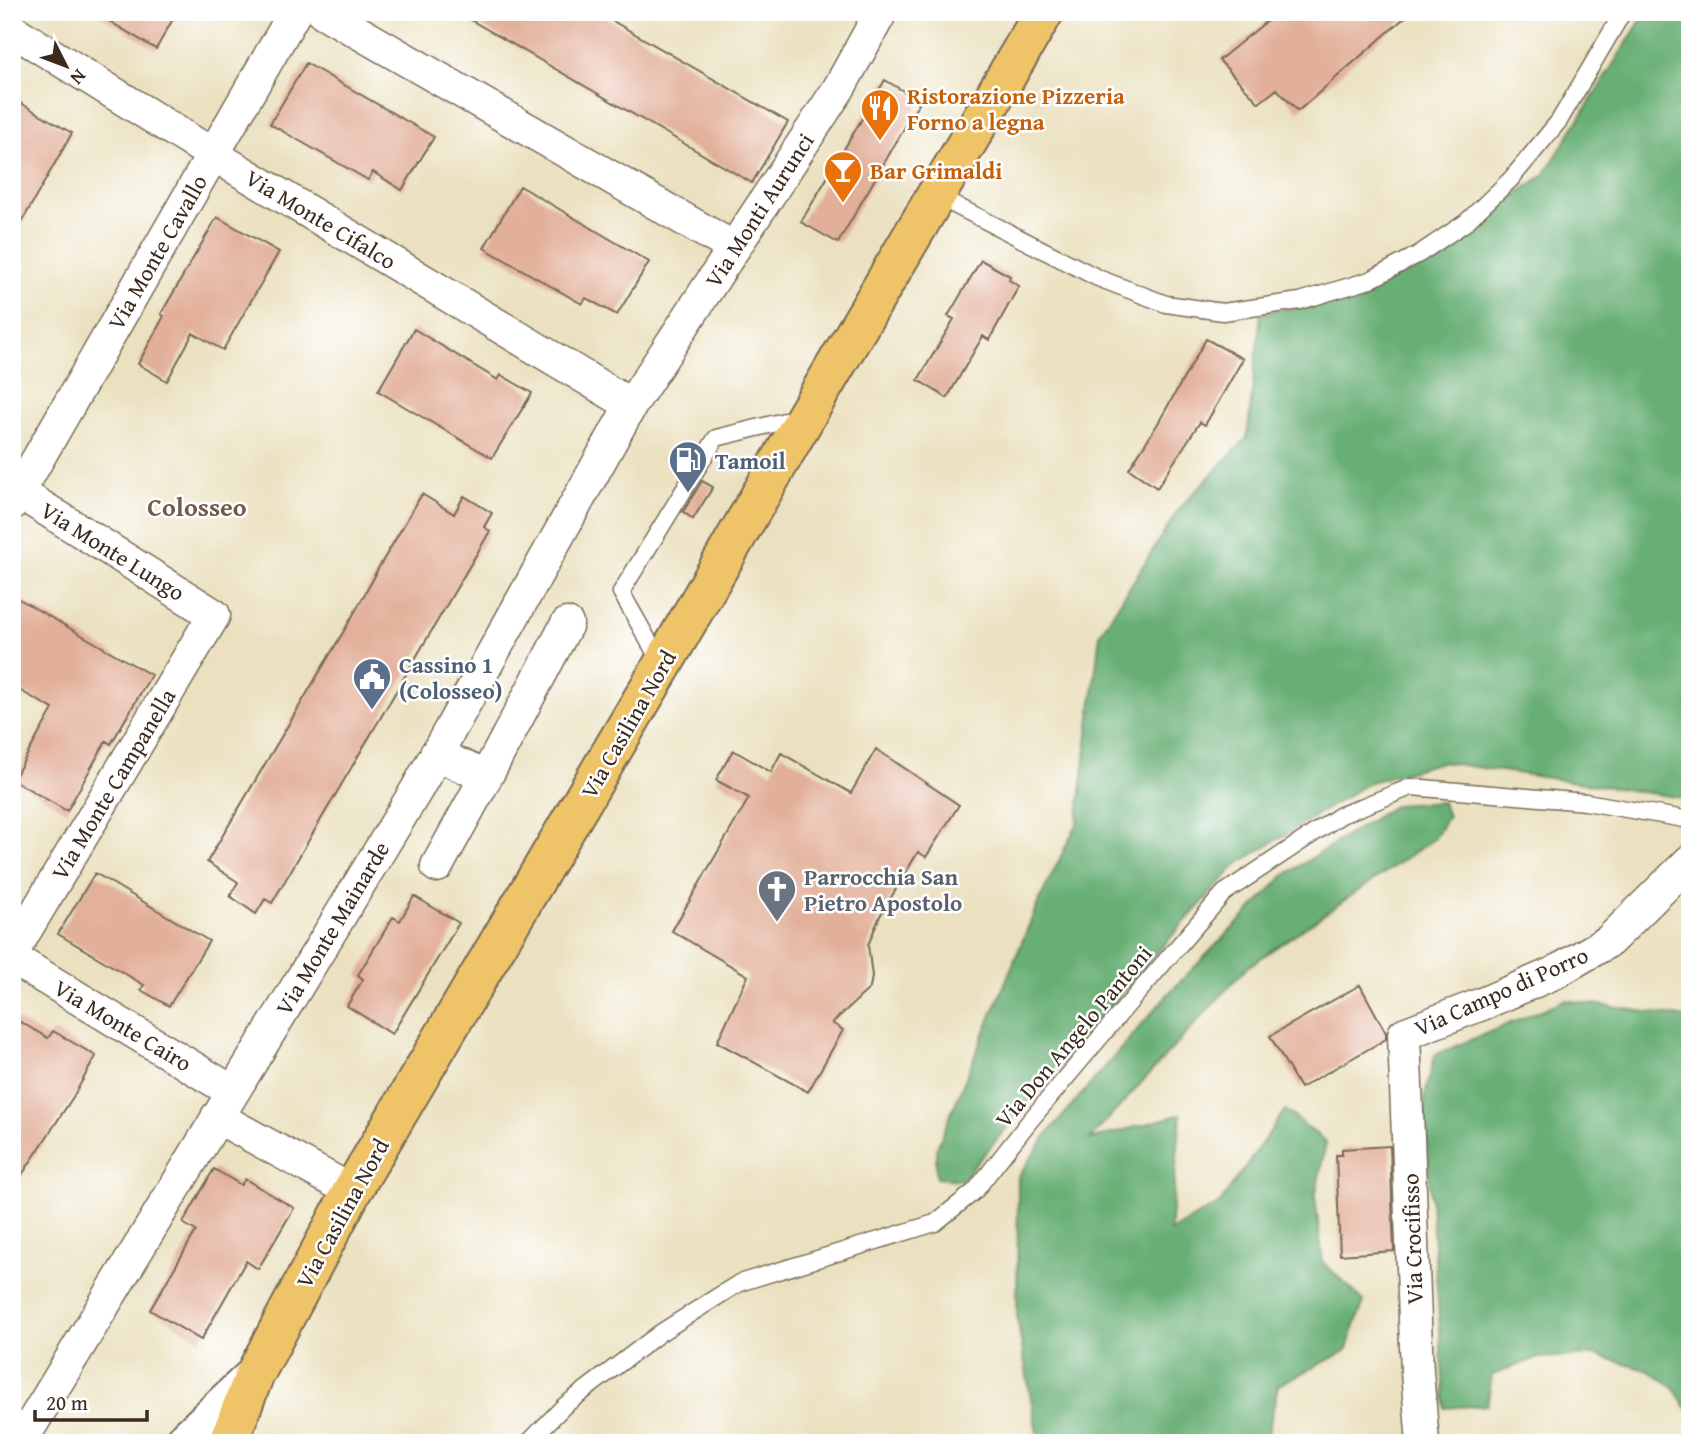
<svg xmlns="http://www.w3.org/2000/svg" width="1702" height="1455" font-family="'Gentium Book Plus',serif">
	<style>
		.forest { fill: #68af75; stroke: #526c4a; stroke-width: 2 }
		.building { fill: #e2af98 }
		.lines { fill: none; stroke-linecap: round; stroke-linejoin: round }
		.service-casing { stroke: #796a57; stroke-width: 19 }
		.minor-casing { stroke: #796a57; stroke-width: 35 }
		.tertiary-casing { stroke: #796a57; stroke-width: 42 }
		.primary-casing { stroke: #796a57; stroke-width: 42 }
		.service { stroke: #fff; stroke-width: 16 }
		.minor { stroke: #fff; stroke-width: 32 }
		.tertiary { stroke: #fff; stroke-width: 38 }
		.primary { stroke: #efc469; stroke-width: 38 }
		.labels { text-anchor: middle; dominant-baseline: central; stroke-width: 5; stroke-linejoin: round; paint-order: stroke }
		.food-label { font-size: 23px; font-weight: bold; fill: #c56008; stroke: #fff; text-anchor: start }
		.street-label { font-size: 23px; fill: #3b2a1e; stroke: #fff }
		.service-label { font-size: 23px; font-weight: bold; fill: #4e5e75; stroke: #fff; text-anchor: start }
		.worship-label { font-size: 23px; font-weight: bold; fill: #5b616d; stroke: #fff; text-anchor: start }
		.quarter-label { font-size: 26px; font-weight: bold; fill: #755949; stroke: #fff }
	</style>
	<rect width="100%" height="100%" fill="#fff"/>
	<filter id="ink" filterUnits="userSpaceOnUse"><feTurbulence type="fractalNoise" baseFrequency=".0143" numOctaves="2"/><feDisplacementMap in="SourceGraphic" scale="14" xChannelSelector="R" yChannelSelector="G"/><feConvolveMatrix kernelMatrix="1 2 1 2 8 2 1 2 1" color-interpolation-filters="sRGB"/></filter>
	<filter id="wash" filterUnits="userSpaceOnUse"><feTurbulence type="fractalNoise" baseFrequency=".00686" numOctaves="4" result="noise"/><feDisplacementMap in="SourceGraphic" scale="28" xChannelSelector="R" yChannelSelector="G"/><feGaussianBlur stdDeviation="1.57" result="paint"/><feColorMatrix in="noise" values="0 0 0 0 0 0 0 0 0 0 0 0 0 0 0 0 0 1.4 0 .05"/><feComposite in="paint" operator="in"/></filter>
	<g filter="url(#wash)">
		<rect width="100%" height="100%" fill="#ebe1c0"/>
		<path class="forest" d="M 1646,12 L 1690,12 L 1690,799 L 1441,762 L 1370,782 L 1236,865 L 1152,958 L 962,1180 L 936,1178 L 936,1150 L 1039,901 L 1077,824 L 1100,634 L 1180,507 L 1247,438 L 1261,313 L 1367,294 L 1544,175 Z
			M 1442,802 L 1448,816 L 1435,838 L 1246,968 L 1089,1140 L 1181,1114 L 1170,1231 L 1220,1203 L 1285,1110 L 1326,1142 L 1315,1197 L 1323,1263 L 1364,1301 L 1346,1351 L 1278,1385 L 1266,1443 L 1068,1443 L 1037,1433 L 1017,1318 L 1018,1177 L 1048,1133 L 1169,993 L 1285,875 L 1395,805 Z
			M 1565,1000 L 1690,1018 L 1690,1413 L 1672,1386 L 1649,1371 L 1596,1355 L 1537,1358 L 1492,1375 L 1487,1405 L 1445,1408 L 1424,1098 L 1435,1055 Z"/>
		<g id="blocks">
			<path class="building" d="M 94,12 L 177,12 L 156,49 Z
				M 457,12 L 597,12 L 788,122 L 752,183 Z
				M 1278,12 L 1411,12 L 1298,111 L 1277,89 L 1259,103 L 1219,60 Z
				M 306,63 L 434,137 L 402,190 L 373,172 L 368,180 L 270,124 Z
				M 885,80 L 920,101 L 838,243 L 801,222 Z
				M 12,98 L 72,133 L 12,239 Z
				M 520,186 L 649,262 L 617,315 L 586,298 L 582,304 L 484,248 Z
				M 217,217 L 279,252 L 223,350 L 193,333 L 167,381 L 138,364 L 164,316 L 161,314 Z
				M 981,260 L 1010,276 L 1009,280 L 1019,286 L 989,340 L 983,336 L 947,398 L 918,380 L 954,319 L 948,316 Z
				M 414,329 L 498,380 L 501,375 L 532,393 L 492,458 L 378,391 Z
				M 1206,339 L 1243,359 L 1205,425 L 1200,422 L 1157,488 L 1129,469 L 1157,425 Z
				M 702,481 L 713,487 L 693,519 L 683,512 Z
				M 422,494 L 454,514 L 464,496 L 492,513 L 484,527 L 490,531 L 272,903 L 265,899 L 256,914 L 230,896 L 238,882 L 207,862 L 348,624 L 376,574 L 375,574 Z
				M 12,595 L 151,675 L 111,744 L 106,741 L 67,811 L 13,780 L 53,709 L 12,686 Z
				M 876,749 L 959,805 L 926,857 L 918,852 L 880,916 L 868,945 L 872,976 L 870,988 L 832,1023 L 843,1030 L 808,1092 L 717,1042 L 748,976 L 672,931 L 749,798 L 716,780 L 733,750 L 771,772 L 781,753 L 851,793 Z
				M 95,873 L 209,941 L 169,1006 L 141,990 L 144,985 L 58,934 Z
				M 414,896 L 459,923 L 392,1034 L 347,1006 L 363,979 L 358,975 L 393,917 L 400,921 Z
				M 1360,985 L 1386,1033 L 1386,1039 L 1300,1088 L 1270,1036 Z
				M 12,1017 L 48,1038 L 53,1031 L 96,1056 L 73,1097 L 12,1190 Z
				M 1390,1146 L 1394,1251 L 1340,1255 L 1336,1155 L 1342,1155 L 1342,1149 Z
				M 214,1169 L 241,1185 L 245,1179 L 294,1208 L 258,1269 L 246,1261 L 201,1340 L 150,1310 L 196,1231 L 183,1223 Z"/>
		</g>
	</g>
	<g filter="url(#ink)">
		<use href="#blocks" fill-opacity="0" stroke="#796a57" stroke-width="2"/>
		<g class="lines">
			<g class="service-casing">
				<path id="service" d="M 937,196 L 1098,278 L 1166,304 L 1223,312 L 1300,301 L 1370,280 L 1419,254 L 1465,223 L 1511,179 L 1559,121 L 1623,12
					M 661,663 L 621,592 L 716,438 L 801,417
					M 528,1443 L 564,1406 L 660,1333 L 739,1283 L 935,1223 L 975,1191 L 1028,1123 L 1124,1009 L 1224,893 L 1341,815 L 1411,787 L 1586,802 L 1690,820"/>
			</g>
			<g class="minor-casing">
				<path id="minor" d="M 323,12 L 734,248
					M 12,30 L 212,154 L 631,405
					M 12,488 L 214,615 L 12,953
					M 12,504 L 295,12
					M 436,754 L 486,777 L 567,624
					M 437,866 L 486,777
					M 12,958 L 233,1092
					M 217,1117 L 352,1191
					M 20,1443 L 417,789 L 631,405 L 839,88 L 881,12
					M 1423,1443 L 1417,1372 L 1404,1034 L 1482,1004 L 1554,973 L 1609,941 L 1690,861"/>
			</g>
			<g class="tertiary-casing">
				<path id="tertiary" d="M 183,1443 L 254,1376"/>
			</g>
			<g class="primary-casing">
				<path id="primary" d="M 228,1443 L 254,1376 L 352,1191 L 662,666 L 806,416 L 1044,12"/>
			</g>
			<use href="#service" class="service"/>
			<use href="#minor" class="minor"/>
			<use href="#tertiary" class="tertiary"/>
			<use href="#primary" class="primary"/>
		</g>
	</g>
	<defs>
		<g id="restaurant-pin" transform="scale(2.0125)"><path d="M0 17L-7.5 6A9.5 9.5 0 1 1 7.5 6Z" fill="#e8710a" stroke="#fff"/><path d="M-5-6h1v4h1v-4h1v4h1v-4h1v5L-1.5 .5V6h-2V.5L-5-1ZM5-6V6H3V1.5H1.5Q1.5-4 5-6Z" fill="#fff"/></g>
		<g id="bar-pin" transform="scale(2.0125)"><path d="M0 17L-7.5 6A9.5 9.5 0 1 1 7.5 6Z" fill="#e8710a" stroke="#fff"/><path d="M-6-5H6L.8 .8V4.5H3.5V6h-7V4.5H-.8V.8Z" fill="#fff"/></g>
		<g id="fuel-pin" transform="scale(2.0125)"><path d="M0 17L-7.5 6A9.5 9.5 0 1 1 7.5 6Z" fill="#5c6f8a" stroke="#fff"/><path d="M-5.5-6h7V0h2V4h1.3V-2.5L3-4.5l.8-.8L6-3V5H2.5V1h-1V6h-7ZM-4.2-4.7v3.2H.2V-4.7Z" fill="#fff"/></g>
		<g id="civic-pin" transform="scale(2.0125)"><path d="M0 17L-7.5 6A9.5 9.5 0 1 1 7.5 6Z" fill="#5c6f8a" stroke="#fff"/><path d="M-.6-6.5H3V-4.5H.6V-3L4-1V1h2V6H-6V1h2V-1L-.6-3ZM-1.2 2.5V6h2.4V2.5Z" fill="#fff"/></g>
		<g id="church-pin" transform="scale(2.0125)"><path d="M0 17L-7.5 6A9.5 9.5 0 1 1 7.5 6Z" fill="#6b7280" stroke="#fff"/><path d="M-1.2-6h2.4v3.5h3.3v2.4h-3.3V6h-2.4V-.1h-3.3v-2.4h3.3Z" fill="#fff"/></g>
	</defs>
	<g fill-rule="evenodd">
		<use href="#restaurant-pin" x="880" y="108"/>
		<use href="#bar-pin" x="843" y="170"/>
		<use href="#fuel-pin" x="688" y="460"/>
		<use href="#civic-pin" x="372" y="677"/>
		<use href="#church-pin" x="777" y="889"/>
	</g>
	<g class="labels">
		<g class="food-label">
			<text x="907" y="95">Ristorazione Pizzeria<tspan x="907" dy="26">Forno a legna</tspan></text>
			<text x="870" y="170">Bar Grimaldi</text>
		</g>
		<g class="street-label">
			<text transform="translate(759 210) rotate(-57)">Via Monti Aurunci</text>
			<text transform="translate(321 219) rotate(31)">Via Monte Cifalco</text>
			<text transform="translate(157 252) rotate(-60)">Via Monte Cavallo</text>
			<text transform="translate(113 551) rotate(32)">Via Monte Lungo</text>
			<text transform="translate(628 724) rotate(-60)">Via Casilina Nord</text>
			<text transform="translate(113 784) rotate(-59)">Via Monte Campanella</text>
			<text transform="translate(332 928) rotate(-59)">Via Monte Mainarde</text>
			<text transform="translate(1501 991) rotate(-24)">Via Campo di Porro</text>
			<text transform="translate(123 1025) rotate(31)">Via Monte Cairo</text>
			<text transform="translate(1073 1036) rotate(-50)">Via Don Angelo Pantoni</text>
			<text transform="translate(342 1213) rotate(-61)">Via Casilina Nord</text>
			<text transform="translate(1412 1239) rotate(-92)">Via Crocifisso</text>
		</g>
		<g class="service-label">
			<text x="715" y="460">Tamoil</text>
			<text x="399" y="664">Cassino 1<tspan x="399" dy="26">(Colosseo)</tspan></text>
		</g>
		<g class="worship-label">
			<text x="804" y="876">Parrocchia San<tspan x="804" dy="26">Pietro Apostolo</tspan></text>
		</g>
		<g class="quarter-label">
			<text x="197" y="506">Colosseo</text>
		</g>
	</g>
	<rect width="1702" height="1455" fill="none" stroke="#fff" stroke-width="42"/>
	<g transform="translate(66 66) rotate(132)" stroke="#ffffff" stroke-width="5" paint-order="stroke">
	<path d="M0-5L12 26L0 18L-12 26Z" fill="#3b2a1e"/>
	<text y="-10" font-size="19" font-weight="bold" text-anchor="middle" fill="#3b2a1e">N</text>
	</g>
	<path d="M35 1410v10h112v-10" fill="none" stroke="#3b2a1e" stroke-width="3.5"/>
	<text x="46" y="1410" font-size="21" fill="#3b2a1e" stroke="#ffffff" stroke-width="5" paint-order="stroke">20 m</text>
</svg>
